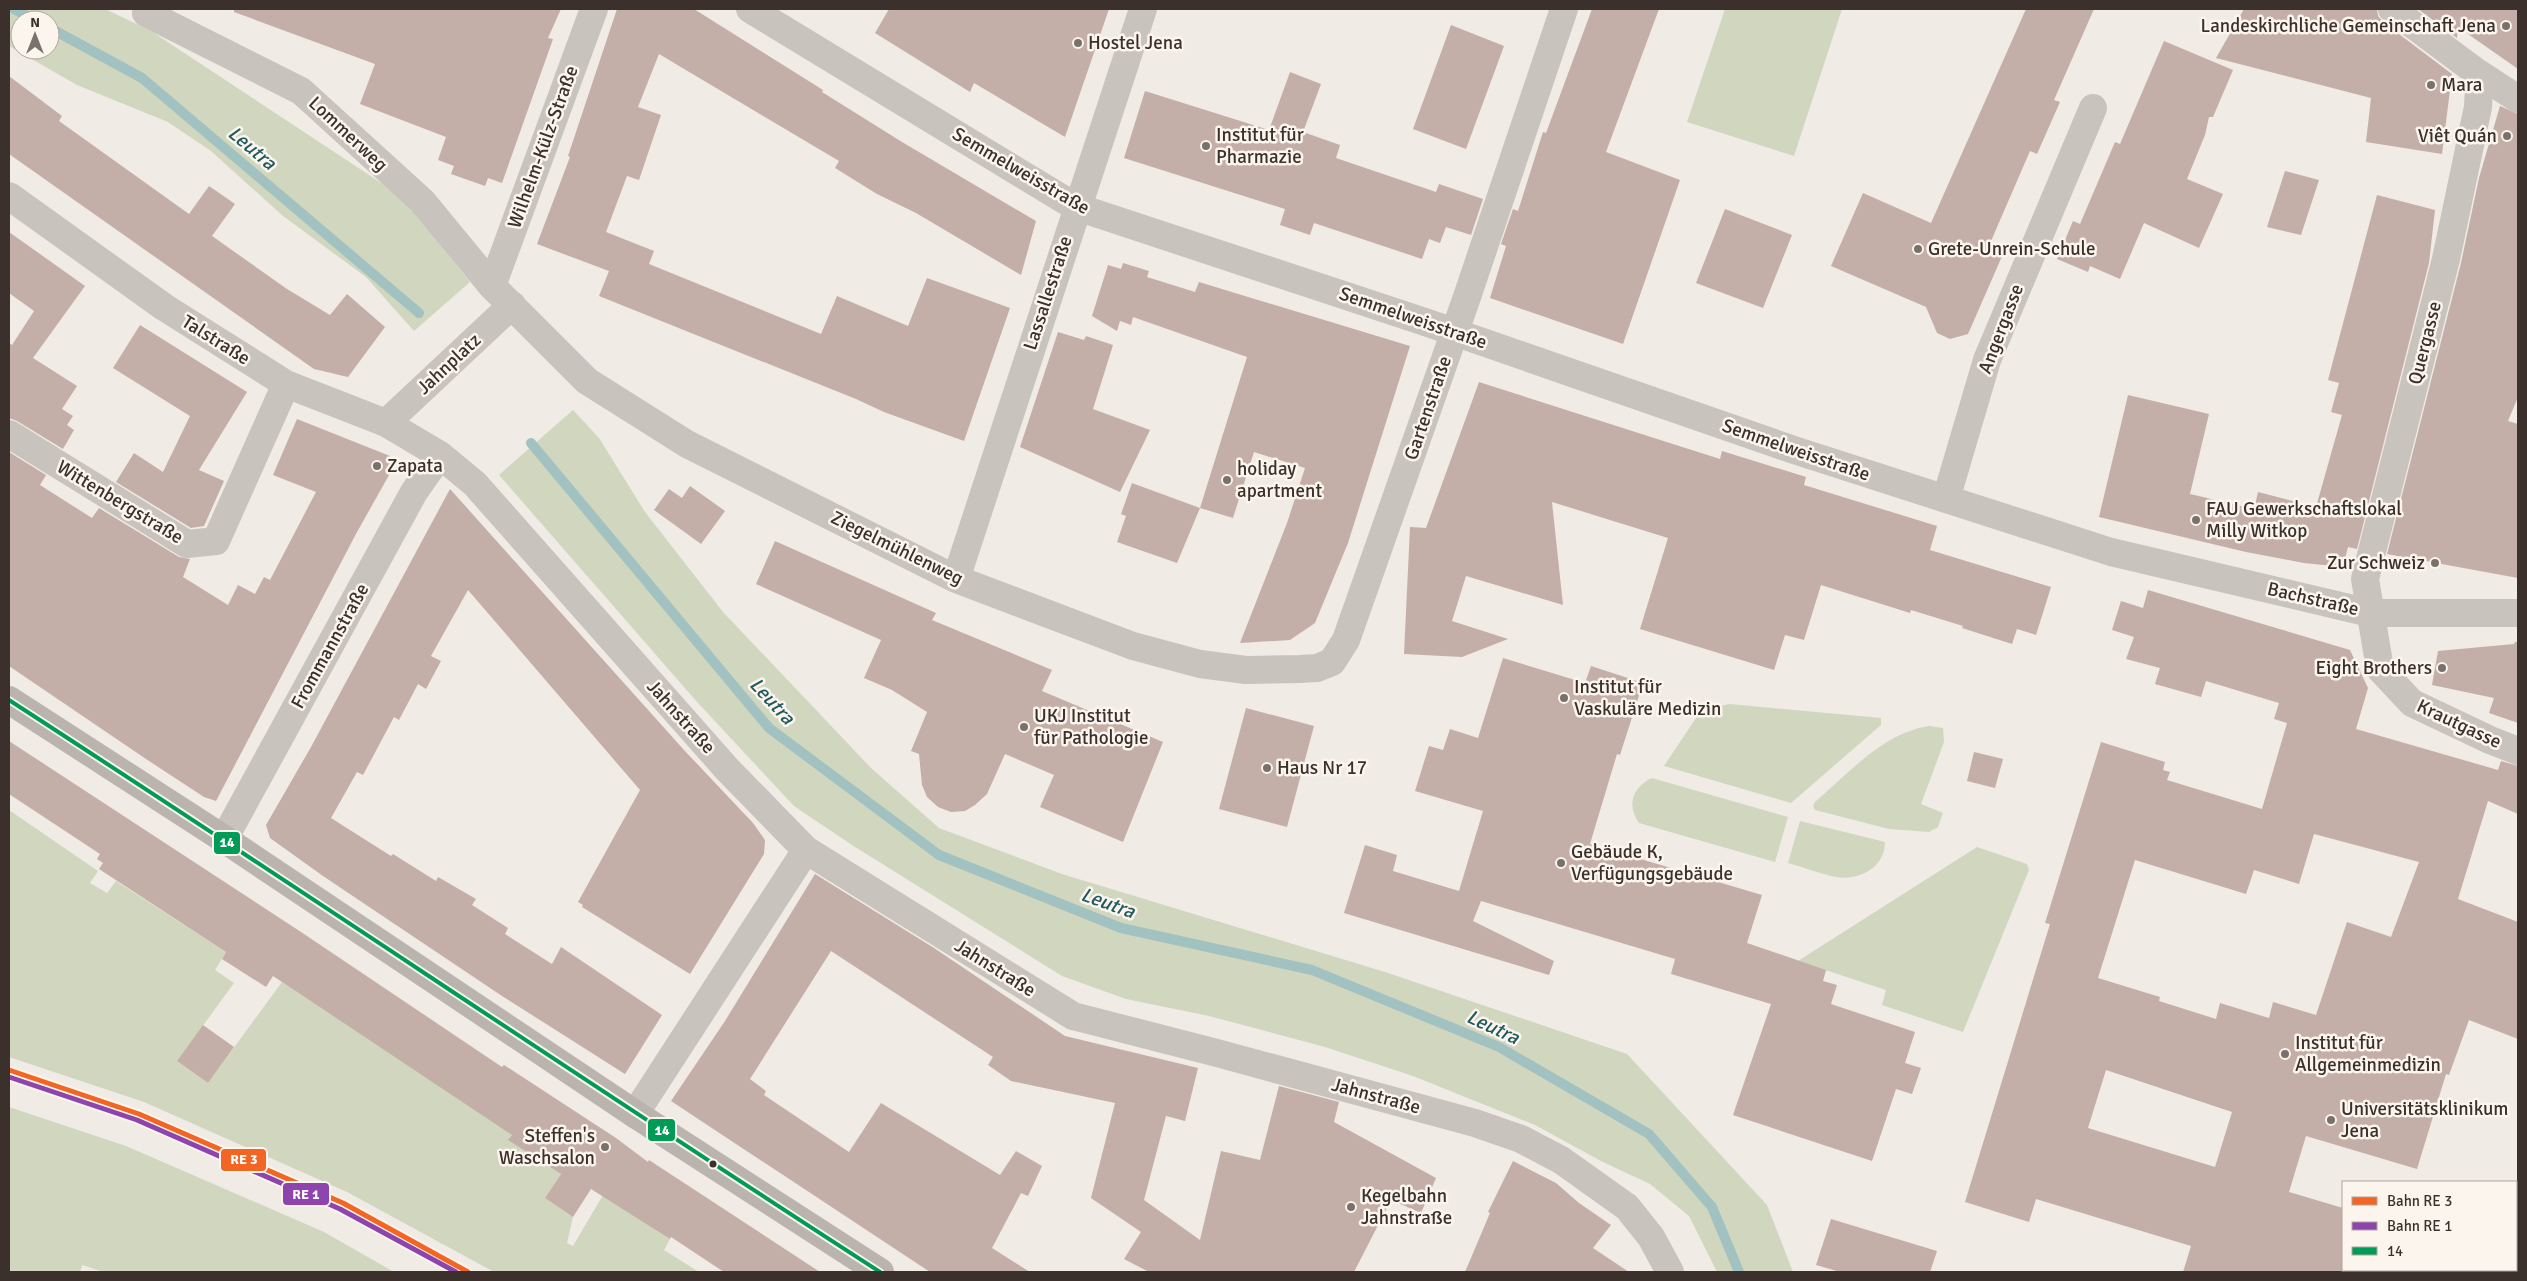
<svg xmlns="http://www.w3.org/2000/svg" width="2527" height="1281" font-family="Signika,sans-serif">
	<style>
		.green { fill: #d1d6bf; fill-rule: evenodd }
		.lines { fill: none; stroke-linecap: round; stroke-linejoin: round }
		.stream { stroke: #a1c2c1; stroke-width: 10 }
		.building { fill: #c3afa7; fill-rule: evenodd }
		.street { stroke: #c9c3be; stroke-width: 28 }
		.secondary { stroke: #bab3ae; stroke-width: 28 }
		.bus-1-casing { stroke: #fbf5ee; stroke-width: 8 }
		.bus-1 { stroke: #009b56; stroke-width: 4 }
		.rail-1-casing { stroke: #fbf5ee; stroke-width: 9 }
		.rail-2-casing { stroke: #fbf5ee; stroke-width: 9 }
		.rail-1 { stroke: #f26522; stroke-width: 5 }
		.rail-2 { stroke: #8e44ad; stroke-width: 5 }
		.poi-dot { fill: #7a716c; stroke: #fbf5ee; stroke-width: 2 }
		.bus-dot { fill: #3b302b; stroke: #fbf5ee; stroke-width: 2 }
		.labels { text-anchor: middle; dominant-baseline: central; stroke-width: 5; stroke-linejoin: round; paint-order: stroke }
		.poi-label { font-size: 19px; fill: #3b302b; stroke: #fbf5ee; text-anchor: start }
		.street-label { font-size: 19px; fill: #3b302b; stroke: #fbf5ee }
		.water-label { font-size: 20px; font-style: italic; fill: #1f5a5e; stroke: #fbf5ee }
		.line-badge { stroke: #fbf5ee; stroke-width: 2 }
		.badge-label { font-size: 14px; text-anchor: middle; font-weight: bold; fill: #fff }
	</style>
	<rect width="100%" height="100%" fill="#f0ebe5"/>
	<path class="green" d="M 9,9 L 105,9 L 151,31 L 401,196 L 470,282 L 414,331 L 366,277 L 283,216 L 211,151 L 168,122 L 77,85 L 9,46 ZM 20,20 L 50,20 L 50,50 L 20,50 Z
		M 1725,9 L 1842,9 L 1794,156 L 1687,122 Z
		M 573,410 L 599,438 L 645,512 L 723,612 L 871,768 L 939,828 L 1062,874 L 1385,972 L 1627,1054 L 1767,1205 L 1793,1272 L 1717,1272 L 1689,1216 L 1650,1184 L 1601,1161 L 1535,1125 L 1413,1076 L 1325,1047 L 1209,1016 L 1126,999 L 1062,976 L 852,845 L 794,806 L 698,703 L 499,475 Z
		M 1730,704 L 1881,718 L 1881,725 L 1791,803 L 1664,766 L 1700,712 L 1714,707 Z
		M 1929,726 L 1943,728 L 1944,742 L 1921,804 L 1943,813 L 1938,827 L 1929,832 L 1889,829 L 1815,810 L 1813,806 L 1815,802 C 1849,773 1883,733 1929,726 Z
		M 1652,778 L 1788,817 L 1775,862 L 1639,823 C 1626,805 1633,787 1652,778 Z
		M 9,810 L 98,871 L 90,883 L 107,893 L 116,881 L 226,952 L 215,970 L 234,983 L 177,1061 L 208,1083 L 282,982 L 512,1134 L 509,1140 L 561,1174 L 545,1198 L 573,1217 L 567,1243 L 573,1246 L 603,1195 L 670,1239 L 664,1250 L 699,1272 L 494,1272 L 347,1192 L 144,1102 L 9,1057 Z
		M 1800,821 L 1885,842 C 1885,867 1860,881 1836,877 C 1820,874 1804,867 1788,863 Z
		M 1977,847 L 2027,864 L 2029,870 L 1963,1032 L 1882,1005 L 1886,990 L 1798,961 Z
		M 9,1107 L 126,1146 L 324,1232 L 394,1272 L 104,1272 L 82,1265 L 80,1272 L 9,1272 Z"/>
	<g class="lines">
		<path class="stream" d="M 14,9 L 35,20
			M 50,28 L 142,78 L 419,313
			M 531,443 L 769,728 L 939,855 L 1121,928 L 1312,970 L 1499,1047 L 1649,1134 L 1712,1207 L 1739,1272"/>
	</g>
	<path class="building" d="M 234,9 L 561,9 L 548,38 L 553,39 L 502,183 L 488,178 L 485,186 L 451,174 L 454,166 L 438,160 L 446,137 L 360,104 L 375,64 L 234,12 Z
		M 617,9 L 694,9 L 823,90 L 822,92 L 902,142 L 1036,221 L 1021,275 L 916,213 L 877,194 L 835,168 L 839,161 L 659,54 L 638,107 L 661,115 L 639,180 L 627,176 L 606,232 L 654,251 L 649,264 L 821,334 L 837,296 L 908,326 L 927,278 L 1010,308 L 964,441 L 884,412 L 856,399 L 599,296 L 609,271 L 537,244 L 570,157 L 568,156 Z
		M 889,9 L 1109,9 L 1065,137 L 974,83 L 970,92 L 875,33 Z
		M 1592,9 L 1659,9 L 1606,152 L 1680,180 L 1623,344 L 1490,298 L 1506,246 L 1501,244 L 1513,209 L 1518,211 L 1543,132 L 1546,133 Z
		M 2026,9 L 2094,9 L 2054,100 L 2060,102 L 2037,154 L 2030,151 L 1988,248 L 2003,254 L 1968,334 L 1950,339 L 1937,333 L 1926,307 L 1831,266 L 1863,193 L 1931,223 Z
		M 2244,9 L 2377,9 L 2378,16 L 2383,22 L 2452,74 L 2442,154 L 2366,142 L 2371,98 L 2216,58 Z
		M 2418,9 L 2518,9 L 2518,69 L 2458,27 L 2457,38 Z
		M 1451,25 L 1504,46 L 1466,149 L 1413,129 Z
		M 2164,41 L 2233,70 L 2213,117 L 2209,117 L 2205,135 L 2187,179 L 2223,194 L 2199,248 L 2144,223 L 2120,279 L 2090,266 L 2088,272 L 2057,259 L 2073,221 L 2080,224 L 2115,142 L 2120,144 Z
		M 1290,72 L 1321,84 L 1303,132 L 1340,145 L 1336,158 L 1436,192 L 1439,184 L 1483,199 L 1471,235 L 1446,227 L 1440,243 L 1429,239 L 1422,259 L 1314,223 L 1310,235 L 1280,225 L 1285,209 L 1124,158 L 1145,91 L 1269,130 Z
		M 9,76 L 62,116 L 59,121 L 189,214 L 209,186 L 235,204 L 212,236 L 287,289 L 330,315 L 347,294 L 385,327 L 348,377 L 314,369 L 9,154 Z
		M 2500,106 L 2518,114 L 2518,397 L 2508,421 L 2518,424 L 2518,578 L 2387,554 L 2461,263 L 2479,178 Z
		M 2285,171 L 2319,180 L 2301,235 L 2267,227 Z
		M 2377,195 L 2435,210 L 2429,263 L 2357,549 L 2348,547 L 2343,567 L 2304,563 L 2246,552 L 2099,517 L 2128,395 L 2209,414 L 2190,494 L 2254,509 L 2258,492 L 2316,507 L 2342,415 L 2331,412 L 2339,383 L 2328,380 Z
		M 1725,209 L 1792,235 L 1763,308 L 1696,283 Z
		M 9,232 L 85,286 L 33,358 L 77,386 L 62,409 L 73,416 L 67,425 L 74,430 L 63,449 L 17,421 L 9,418 L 9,343 L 12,345 L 34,311 L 9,293 Z
		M 1123,263 L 1149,271 L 1147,277 L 1195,292 L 1199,282 L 1410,346 L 1348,543 L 1315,623 L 1290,640 L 1240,643 L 1287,523 L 1305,468 L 1254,452 L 1233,518 L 1200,508 L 1247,357 L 1133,317 L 1131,325 L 1120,321 L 1117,331 L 1092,316 L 1108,265 L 1121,269 Z
		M 140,325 L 247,392 L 199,470 L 224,481 L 204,526 L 191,528 L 116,482 L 134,453 L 163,472 L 190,416 L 113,368 Z
		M 1058,332 L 1084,340 L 1086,336 L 1113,345 L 1093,409 L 1150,430 L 1120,492 L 1020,447 Z
		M 1479,382 L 1720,459 L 1722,451 L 1806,477 L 1804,485 L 1937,526 L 1930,550 L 2051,587 L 2036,635 L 2017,629 L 2012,644 L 1962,628 L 1963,626 L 1911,610 L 1910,613 L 1821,585 L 1804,640 L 1785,635 L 1774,670 L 1640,629 L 1668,538 L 1552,502 L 1563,605 L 1466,576 L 1452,621 L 1508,639 L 1462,657 L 1404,654 L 1410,527 L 1426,528 Z
		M 297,419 L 390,456 L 393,468 L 357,532 L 216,801 L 204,797 L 146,759 L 9,666 L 9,452 L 46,475 L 40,485 L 92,518 L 99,508 L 179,557 L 190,559 L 183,577 L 228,605 L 238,585 L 255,594 L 264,577 L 270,580 L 316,492 L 273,475 Z
		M 1132,483 L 1200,508 L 1177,563 L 1117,542 L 1126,516 L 1121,514 Z
		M 690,486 L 725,511 L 701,544 L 654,510 L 669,489 L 682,498 Z
		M 450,489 L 684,750 L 753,823 L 765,840 L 764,854 L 690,974 L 582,907 L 583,905 L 578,902 L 640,790 L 468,590 L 431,656 L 441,661 L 426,689 L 418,684 L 399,720 L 394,717 L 363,775 L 357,772 L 331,818 L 391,856 L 393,854 L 436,881 L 438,877 L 476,899 L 472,905 L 508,928 L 505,934 L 552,964 L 561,947 L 662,1015 L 625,1074 L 502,996 L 323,876 L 270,838 L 266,825 L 311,747 Z
		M 775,541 L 936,613 L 932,620 L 1052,670 L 1042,691 L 1163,742 L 1123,842 L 1040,807 L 1054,775 L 1005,754 L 987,794 L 975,805 L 965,811 L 951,812 L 938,807 L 927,797 L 922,785 L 919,754 L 911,751 L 927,712 L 892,690 L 864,678 L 881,640 L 756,584 Z
		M 2148,590 L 2350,650 L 2368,688 L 2356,729 L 2498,770 L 2501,761 L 2518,766 L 2518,814 L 2488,801 L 2458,899 L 2518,922 L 2518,1039 L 2469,1020 L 2449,1075 L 2446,1074 L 2417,1169 L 2306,1136 L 2289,1192 L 2343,1208 L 2343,1272 L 2183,1272 L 2191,1246 L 2036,1199 L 2029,1222 L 1965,1202 L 2050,924 L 2045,923 L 2101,742 L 2165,762 L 2163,770 L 2170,772 L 2167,780 L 2262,809 L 2287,723 L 2274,719 L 2279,703 L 2206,681 L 2201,697 L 2155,684 L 2160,668 L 2126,659 L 2134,637 L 2112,630 L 2121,601 L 2143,608 ZM 2314,834 L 2419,862 L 2391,937 L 2347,922 L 2316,1015 L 2273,1002 L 2269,1018 L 2220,1003 L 2216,1019 L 2159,1001 L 2160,997 L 2098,978 L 2135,860 L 2246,894 L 2254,870 L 2299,884 ZM 2106,1070 L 2232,1112 L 2215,1167 L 2088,1128 Z
		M 2515,642 L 2518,642 L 2518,723 L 2489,713 L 2494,698 L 2432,685 L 2438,651 L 2514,644 Z
		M 1503,658 L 1585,683 L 1591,666 L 1643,683 L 1620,755 L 1617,754 L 1590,844 L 1762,895 L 1747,943 L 1826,970 L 1823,981 L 1837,985 L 1831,1004 L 1915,1032 L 1905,1063 L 1921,1068 L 1912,1094 L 1896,1089 L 1872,1161 L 1733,1115 L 1771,1004 L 1671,974 L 1675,959 L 1481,901 L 1473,921 L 1554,961 L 1549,975 L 1344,913 L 1365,845 L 1397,855 L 1393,871 L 1459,891 L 1483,811 L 1415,791 L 1429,746 L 1443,750 L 1450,729 L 1478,738 Z
		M 1246,708 L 1314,726 L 1287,827 L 1219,809 Z
		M 9,741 L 301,932 L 502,1067 L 504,1065 L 616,1138 L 648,1162 L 649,1160 L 820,1272 L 724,1272 L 671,1237 L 670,1239 L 591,1189 L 573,1217 L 545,1198 L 561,1174 L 508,1140 L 512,1135 L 273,976 L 266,987 L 222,959 L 226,952 L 99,869 L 103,863 L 97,859 L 100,854 L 9,794 Z
		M 1974,752 L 2003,759 L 1995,788 L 1967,781 Z
		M 815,874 L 934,948 L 1065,1036 L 1198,1068 L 1185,1121 L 1166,1116 L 1144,1200 L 1200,1240 L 1221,1151 L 1260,1160 L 1279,1086 L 1339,1102 L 1334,1122 L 1436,1178 L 1421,1213 L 1391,1200 L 1354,1272 L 1149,1272 L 1124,1259 L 1141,1232 L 1091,1198 L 1115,1103 L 1011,1081 L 988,1065 L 993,1057 L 831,951 L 750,1079 L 766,1091 L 764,1095 L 849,1152 L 881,1103 L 1000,1175 L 1016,1151 L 1042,1166 L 1028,1196 L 1021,1193 L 992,1248 L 1030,1272 L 930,1272 L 671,1101 L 725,1021 Z
		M 203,1025 L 234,1047 L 208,1083 L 177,1061 Z
		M 1513,1161 L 1556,1183 L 1579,1203 L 1611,1225 L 1593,1248 L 1629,1272 L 1465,1272 L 1490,1213 L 1488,1212 Z
		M 1831,1219 L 1937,1251 L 1930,1272 L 1840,1272 L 1816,1265 Z"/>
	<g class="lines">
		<path class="street" d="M 147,9 L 146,13 L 301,91 L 422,201 L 492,286 L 587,381 L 687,444 L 956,579 L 1133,646 L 1200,664 L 1246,670 L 1300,669 L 1317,668 L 1332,662 L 1346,640 L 1467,297 L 1564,9
			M 750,9 L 1076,207 L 1092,212 L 1428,323 L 1794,450 L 2111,552 L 2370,613 L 2518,613
			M 2392,9 L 2475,71 L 2518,99
			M 2475,71 L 2479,86 L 2478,107 L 2446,259 L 2365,579 L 2380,669 L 2412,703 L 2490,740 L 2518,751
			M 9,196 L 164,307 L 286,384 L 386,423 L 440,455 L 475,484 L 727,769 L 806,850 L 1073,1016 L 1217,1053 L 1475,1123 L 1521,1139 L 1561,1160 L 1627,1207 L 1651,1237 L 1670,1272
			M 492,286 L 594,9
			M 386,423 L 512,305
			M 9,434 L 187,544 L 216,541 L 286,384
			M 1946,499 L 1987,360 L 2093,108
			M 956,579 L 1143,9
			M 224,839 L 414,492 L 440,455
			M 635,1114 L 806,850"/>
		<path class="secondary" d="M 9,700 L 224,839 L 635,1114 L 880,1272"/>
		<g class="bus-1-casing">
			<path id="bus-1" d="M 9,700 C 301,889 588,1084 880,1272"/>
		</g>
		<use href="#bus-1" class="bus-1"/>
		<g class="rail-1-casing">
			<path id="rail-1" d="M 9,1070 L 139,1114 L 343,1203 L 468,1272"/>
		</g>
		<g class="rail-2-casing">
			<path id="rail-2" d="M 9,1077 L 137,1120 L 340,1209 L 456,1272"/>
		</g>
		<use href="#rail-1" class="rail-1"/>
		<use href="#rail-2" class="rail-2"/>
	</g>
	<g class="poi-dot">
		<circle cx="2506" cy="26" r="5"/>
		<circle cx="1078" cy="43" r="5"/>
		<circle cx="2431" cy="85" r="5"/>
		<circle cx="2507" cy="136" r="5"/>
		<circle cx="1206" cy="146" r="5"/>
		<circle cx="1918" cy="249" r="5"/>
		<circle cx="377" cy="466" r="5"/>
		<circle cx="1227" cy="480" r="5"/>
		<circle cx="2196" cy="520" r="5"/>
		<circle cx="2435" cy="563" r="5"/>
		<circle cx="2442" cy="668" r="5"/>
		<circle cx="1564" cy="698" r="5"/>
		<circle cx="1024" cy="727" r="5"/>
		<circle cx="1267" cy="768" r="5"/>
		<circle cx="1561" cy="863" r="5"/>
		<circle cx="2285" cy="1054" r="5"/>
		<circle cx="2331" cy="1120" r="5"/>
		<circle cx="605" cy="1147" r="5"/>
		<circle cx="1351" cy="1207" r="5"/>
	</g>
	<circle class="bus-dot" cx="713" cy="1164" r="4.5"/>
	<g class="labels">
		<g class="poi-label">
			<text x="2496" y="26" text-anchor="end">Landeskirchliche Gemeinschaft Jena</text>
			<text x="1088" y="43">Hostel Jena</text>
			<text x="2441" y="85">Mara</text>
			<text x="1216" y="135">Institut für<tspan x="1216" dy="22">Pharmazie</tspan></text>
			<text x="2497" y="136" text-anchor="end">Viêt Quán</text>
			<text x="1928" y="249">Grete-Unrein-Schule</text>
			<text x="387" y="466">Zapata</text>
			<text x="1237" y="469">holiday<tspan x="1237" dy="22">apartment</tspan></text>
			<text x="2206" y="509">FAU Gewerkschaftslokal<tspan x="2206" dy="22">Milly Witkop</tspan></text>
			<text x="2425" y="563" text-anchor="end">Zur Schweiz</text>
			<text x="2432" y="668" text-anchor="end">Eight Brothers</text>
			<text x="1574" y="687">Institut für<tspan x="1574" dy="22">Vaskuläre Medizin</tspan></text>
			<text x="1034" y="716">UKJ Institut<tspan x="1034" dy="22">für Pathologie</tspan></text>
			<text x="1277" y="768">Haus Nr 17</text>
			<text x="1571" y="852">Gebäude K,<tspan x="1571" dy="22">Verfügungsgebäude</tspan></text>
			<text x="2295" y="1043">Institut für<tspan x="2295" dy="22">Allgemeinmedizin</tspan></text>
			<text x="2341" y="1109">Universitätsklinikum<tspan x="2341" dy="22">Jena</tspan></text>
			<text x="595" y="1136" text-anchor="end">Steffen's<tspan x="595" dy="22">Waschsalon</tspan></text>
			<text x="1361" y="1196">Kegelbahn<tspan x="1361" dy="22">Jahnstraße</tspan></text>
		</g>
		<g class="street-label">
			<text transform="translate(348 134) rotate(43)">Lommerweg</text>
			<text transform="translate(543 147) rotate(-70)">Wilhelm-Külz-Straße</text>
			<text transform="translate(1021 171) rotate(30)">Semmelweisstraße</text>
			<text transform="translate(1048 293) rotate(-72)">Lassallestraße</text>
			<text transform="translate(1413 318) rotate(19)">Semmelweisstraße</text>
			<text transform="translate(2001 329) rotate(-69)">Angergasse</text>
			<text transform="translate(216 340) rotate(32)">Talstraße</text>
			<text transform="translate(2425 343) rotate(-76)">Quergasse</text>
			<text transform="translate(449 364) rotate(-43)">Jahnplatz</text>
			<text transform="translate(1428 408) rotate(-71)">Gartenstraße</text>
			<text transform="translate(1796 450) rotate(19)">Semmelweisstraße</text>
			<text transform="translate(120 502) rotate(31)">Wittenbergstraße</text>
			<text transform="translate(897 548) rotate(26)">Ziegelmühlenweg</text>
			<text transform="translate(2313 599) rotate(13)">Bachstraße</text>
			<text transform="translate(330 646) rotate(-61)">Frommannstraße</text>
			<text transform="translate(681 717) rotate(48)">Jahnstraße</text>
			<text transform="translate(2459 724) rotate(25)">Krautgasse</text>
			<text transform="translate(995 968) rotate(32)">Jahnstraße</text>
			<text transform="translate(1376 1096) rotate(15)">Jahnstraße</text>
		</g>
		<g class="water-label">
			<text transform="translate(252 148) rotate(40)">Leutra</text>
			<text transform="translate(772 701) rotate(47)">Leutra</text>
			<text transform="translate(1108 903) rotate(20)">Leutra</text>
			<text transform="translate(1493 1027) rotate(25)">Leutra</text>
		</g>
	</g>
	<g class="line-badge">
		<rect x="213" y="831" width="28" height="24" rx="5" fill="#009b56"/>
		<rect x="647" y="1118" width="29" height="24" rx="5" fill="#009b56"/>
		<rect x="220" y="1148" width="47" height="24" rx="5" fill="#f26522"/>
		<rect x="282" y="1182" width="48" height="24" rx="5" fill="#8e44ad"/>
	</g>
	<g class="badge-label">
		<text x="227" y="847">14</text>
		<text x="662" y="1135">14</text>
		<text x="244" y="1164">RE 3</text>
		<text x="306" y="1199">RE 1</text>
	</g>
	<rect width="2527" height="1281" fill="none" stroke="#3b302b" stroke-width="20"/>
	<rect x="2342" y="1181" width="175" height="90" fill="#fbf5ee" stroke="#aea6a0"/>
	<rect x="2352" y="1197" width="25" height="8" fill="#f26522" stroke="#aea6a0"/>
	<text x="2387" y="1206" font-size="15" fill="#3b302b">Bahn RE 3</text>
	<rect x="2352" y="1222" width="25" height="8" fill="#8e44ad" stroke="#aea6a0"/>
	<text x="2387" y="1231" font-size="15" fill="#3b302b">Bahn RE 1</text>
	<rect x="2352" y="1247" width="25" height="8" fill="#009b56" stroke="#aea6a0"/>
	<text x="2387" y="1256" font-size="15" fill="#3b302b">14</text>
	<g transform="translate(35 35)"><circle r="24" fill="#fbf5ee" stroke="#aea6a0"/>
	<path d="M0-4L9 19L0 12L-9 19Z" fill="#7a716c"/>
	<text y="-8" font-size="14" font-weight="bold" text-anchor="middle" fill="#3b302b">N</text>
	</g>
</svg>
